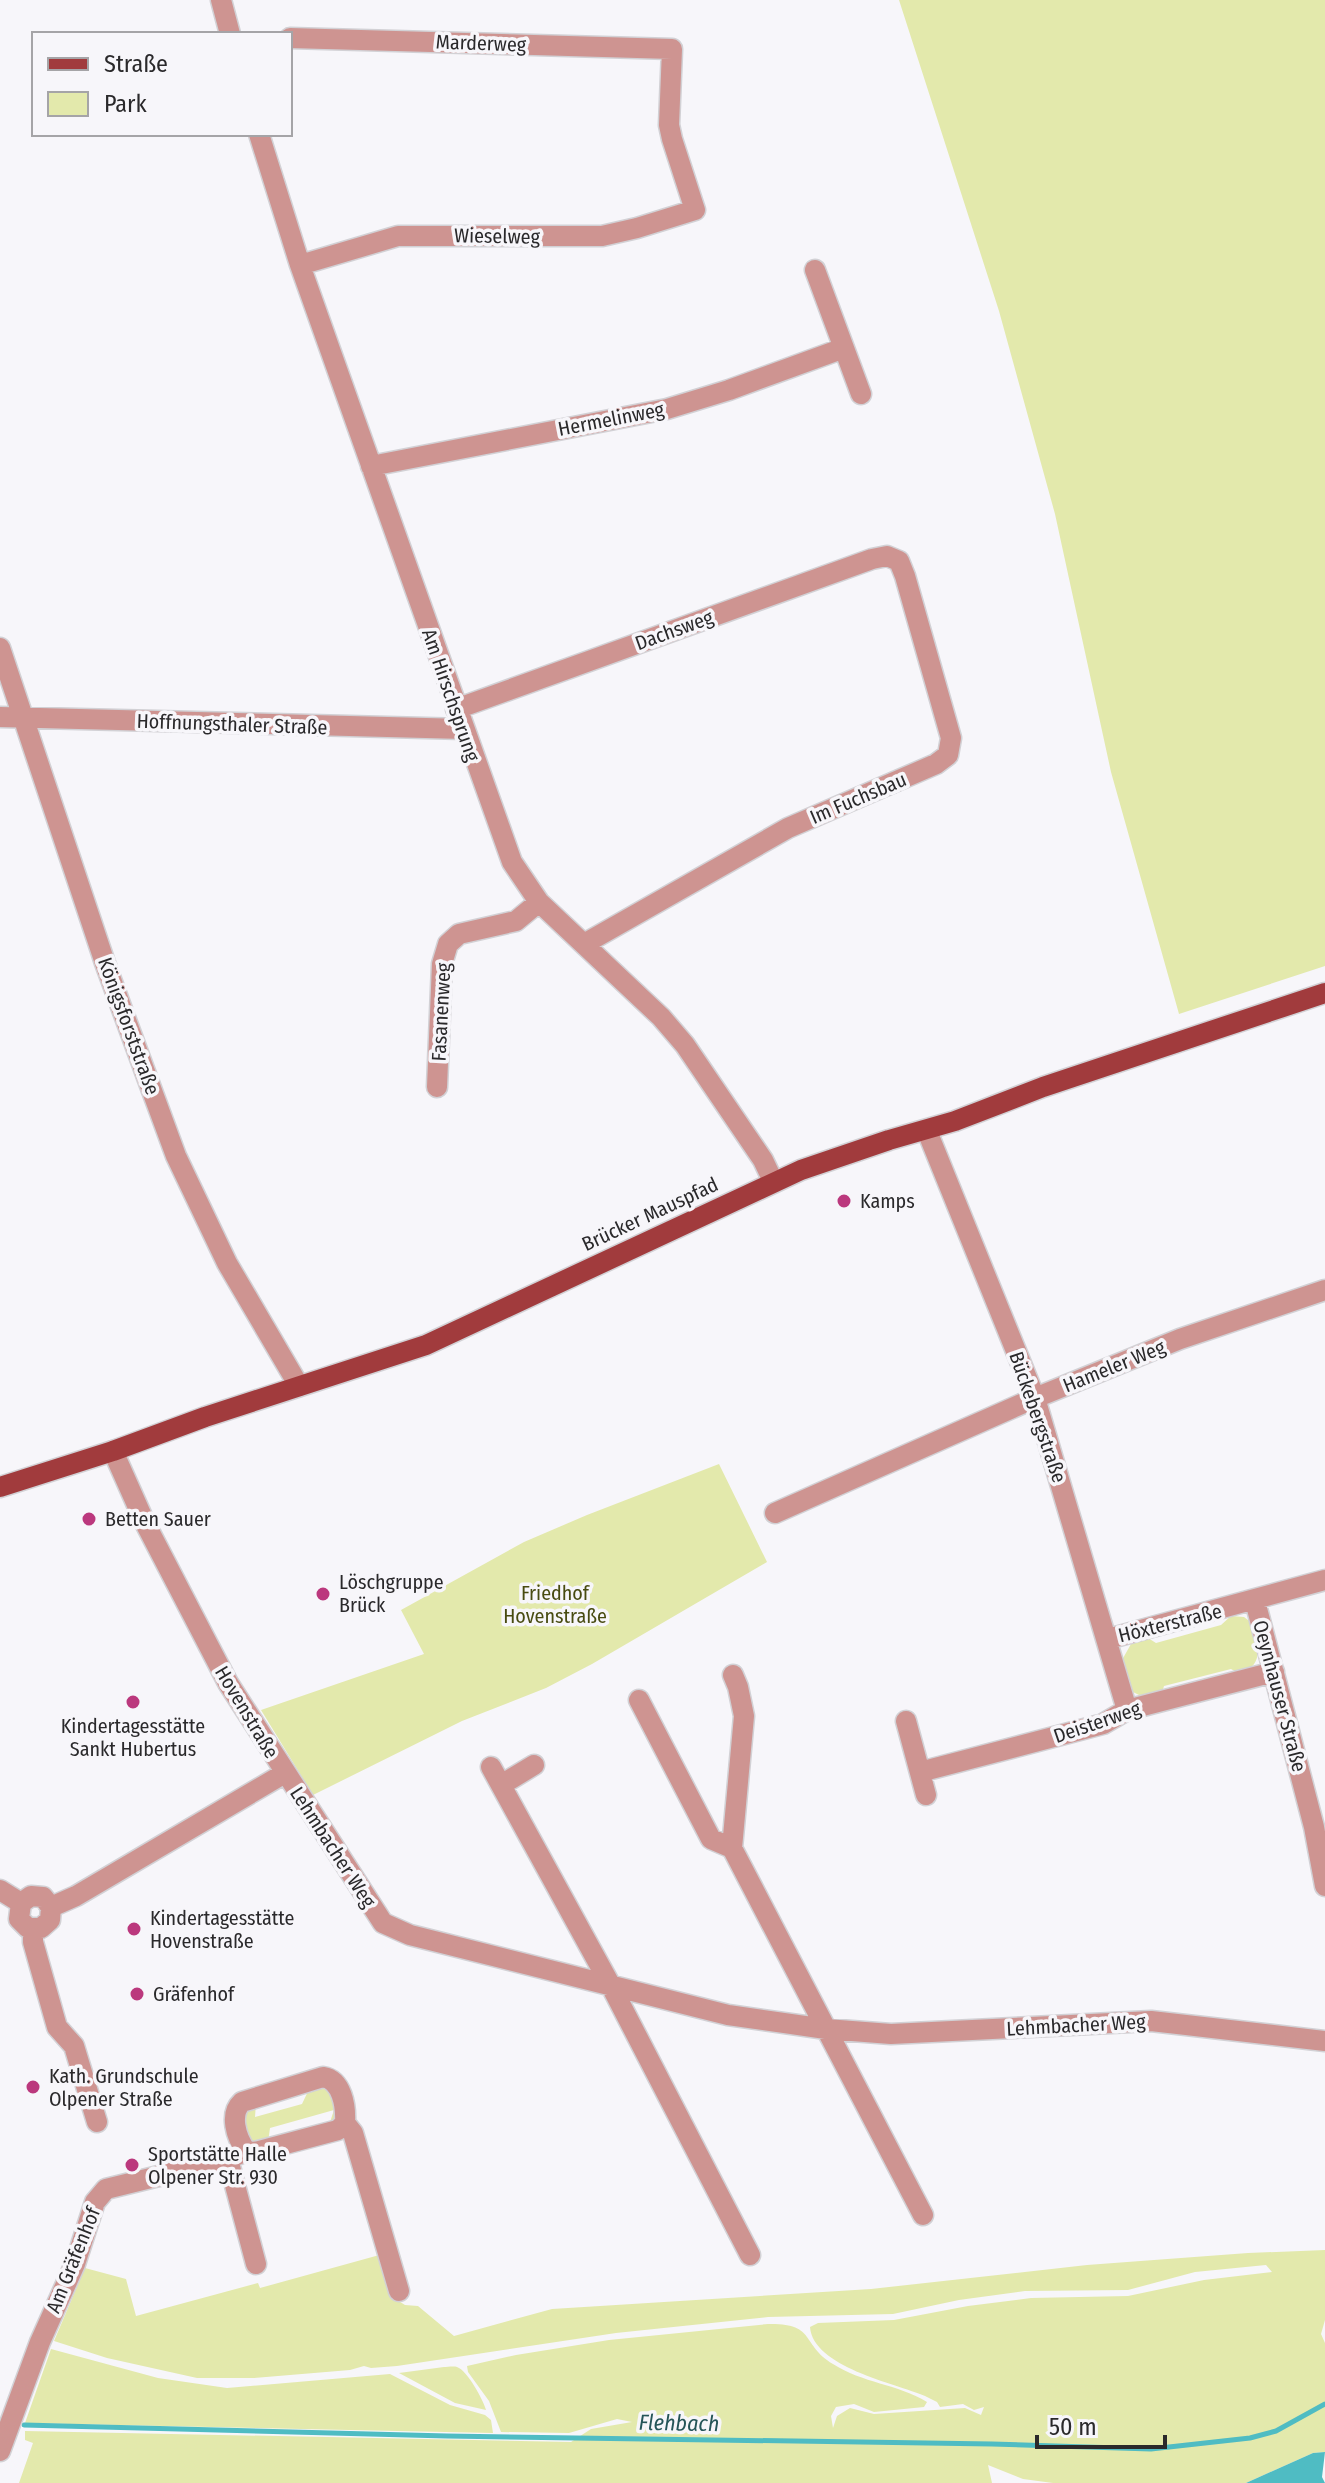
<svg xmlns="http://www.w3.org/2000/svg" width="1325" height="2483" font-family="'Fira Sans Condensed',sans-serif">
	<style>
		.green { fill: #e3e9ac }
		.water { fill: #4fbcc3 }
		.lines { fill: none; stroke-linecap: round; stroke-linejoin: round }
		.stream { stroke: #4fbcc3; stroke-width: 5 }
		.minor-casing { stroke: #d2d1d5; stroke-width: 23 }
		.major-casing { stroke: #d2d1d5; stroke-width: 23 }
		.minor { stroke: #ce9491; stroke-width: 20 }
		.major { stroke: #a13b3d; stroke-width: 20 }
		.poi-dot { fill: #bb387d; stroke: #f7f6fa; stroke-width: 3 }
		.labels { text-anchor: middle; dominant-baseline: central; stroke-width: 7; stroke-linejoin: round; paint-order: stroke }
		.street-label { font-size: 20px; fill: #2a292b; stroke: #f7f6fa }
		.poi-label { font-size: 20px; fill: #2a292b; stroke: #f7f6fa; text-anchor: start }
		.park-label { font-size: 20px; fill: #484b11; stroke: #f7f6fa }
		.water-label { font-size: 22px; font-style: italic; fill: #255558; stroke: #f7f6fa }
	</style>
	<rect width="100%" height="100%" fill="#f7f6fa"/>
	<path class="green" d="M 899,0 L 1325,0 L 1325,966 L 1179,1014 L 1111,772 L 1055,514 L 999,311 Z
		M 719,1464 L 767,1562 L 592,1664 L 546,1688 L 462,1721 L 313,1795 L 261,1710 L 424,1654 L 401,1610 L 524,1542 L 587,1515 Z
		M 1231,1616 L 1244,1617 L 1252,1623 C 1257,1646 1266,1663 1240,1674 L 1231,1669 L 1164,1686 L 1161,1696 L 1141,1696 L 1131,1691 L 1122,1660 L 1131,1644 L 1148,1638 L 1156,1643 L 1221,1625 Z
		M 311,2085 L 329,2085 L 339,2115 L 329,2125 L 334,2110 L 270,2128 L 268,2142 L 250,2143 L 242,2114 L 256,2103 L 255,2117 L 302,2104 Z
		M 1325,2250 L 1325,2320 L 1321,2334 L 1325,2343 L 1325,2452 L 1313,2453 L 1246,2483 L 1053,2483 L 1023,2479 L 988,2465 L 992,2483 L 19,2483 L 33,2443 L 25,2440 L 25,2431 L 571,2442 L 591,2429 L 632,2422 L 617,2419 L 569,2433 L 501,2432 L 489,2401 L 468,2372 L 467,2366 L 516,2355 L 609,2340 L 768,2324 C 817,2323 800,2344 833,2364 C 862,2383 898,2384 927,2402 L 924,2407 L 874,2412 L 854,2404 L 836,2407 L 831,2416 L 833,2428 L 837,2416 L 850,2408 L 874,2414 L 965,2408 L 981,2415 L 984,2407 L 974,2410 L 963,2404 L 940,2407 L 937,2402 L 925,2396 C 894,2383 813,2367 810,2327 L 818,2323 L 894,2320 L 968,2306 L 1031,2298 L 1128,2296 L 1204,2280 L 1272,2272 L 1266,2265 L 1195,2272 L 1128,2290 L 1025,2291 L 959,2300 L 893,2314 L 768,2317 L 616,2333 L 397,2366 L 371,2368 L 364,2366 L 350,2370 L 253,2378 L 197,2378 L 107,2358 L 54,2341 L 85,2268 L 126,2279 L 136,2316 L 258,2283 L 260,2288 L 383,2254 L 397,2300 L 405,2305 L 418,2306 L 454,2336 L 552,2309 L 871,2289 L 1087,2265 L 1248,2253 Z
		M 51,2349 L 158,2378 L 227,2388 L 390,2374 L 450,2405 L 485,2415 L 491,2420 L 493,2433 L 25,2423 Z
		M 444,2367 C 447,2367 454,2366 457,2367 C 467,2370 484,2401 486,2410 L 455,2403 L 399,2373 Z"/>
	<path class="water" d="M 1325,2452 L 1322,2477 L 1325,2483 L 1246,2483 L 1313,2453 Z"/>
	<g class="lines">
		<path class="stream" d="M 24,2425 L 447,2436 L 992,2444 L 1151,2449 L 1250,2438 L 1276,2431 L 1325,2404"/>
		<g class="minor-casing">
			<path id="minor" d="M 221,0 L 230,34
				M 290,38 L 672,49 L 669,125 L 672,139 L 695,210 L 637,228 L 602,236 L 398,236 L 300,265
				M 259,134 L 300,265 L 512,862 L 539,902 L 661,1017 L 685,1045 L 763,1160 L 773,1181
				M 815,270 L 861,394
				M 371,466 L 667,409 L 729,390 L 844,348
				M 0,648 L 105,963 L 176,1156 L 227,1263 L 299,1386
				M 456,709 L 872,559 L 887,556 L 899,561 L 905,576 L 951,738 L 948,755 L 936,764 L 788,828 L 584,944
				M 0,717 L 464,729
				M 437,1087 L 442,964 L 448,944 L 459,934 L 516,921 L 539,902
				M 927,1131 L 1035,1398 L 1127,1710
				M 113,1451 L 145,1523 L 228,1683 L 383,1923 L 410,1935 L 728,2015 L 826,2029 L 891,2034 L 1151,2021 L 1325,2041
				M 775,1513 L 1035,1398 L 1180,1339 L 1325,1290
				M 1255,1601 L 1314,1827 L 1325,1886
				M 1108,1639 L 1325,1580
				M 733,1675 L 738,1687 L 744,1716 L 732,1848 L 923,2215
				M 639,1700 L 711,1839 L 732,1848
				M 906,1721 L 926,1795
				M 491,1767 L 611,1986 L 750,2255
				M 920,1772 L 1103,1724 L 1127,1710 L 1274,1672
				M 501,1785 L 534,1765
				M 0,1890 L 21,1903 L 19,1919 L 28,1928 L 41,1928 L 50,1920 L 51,1907 L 43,1897 L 31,1896 L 21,1903
				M 51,1907 L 76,1896 L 285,1773
				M 33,1929 L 33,1942 L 57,2027 L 74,2046 L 97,2122
				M 345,2123 L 353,2133 L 399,2291
				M 228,2159 L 256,2264
				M 0,2451 L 40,2342 L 75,2264 L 95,2202 L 106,2189 L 228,2159 L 246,2151 L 255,2152 L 338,2130 L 345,2123 C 346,2106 342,2080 323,2077 L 242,2102 C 229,2114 236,2137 246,2151"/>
		</g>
		<g class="major-casing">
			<path id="major" d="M 0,1487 L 113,1451 L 205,1417 L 426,1345 L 801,1170 L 889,1140 L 955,1121 L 1043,1087 L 1325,993"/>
		</g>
		<use href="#minor" class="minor"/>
		<use href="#major" class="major"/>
	</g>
	<g class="poi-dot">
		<circle cx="844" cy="1201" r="8"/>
		<circle cx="89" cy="1519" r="8"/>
		<circle cx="323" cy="1594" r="8"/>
		<circle cx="133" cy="1702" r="8"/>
		<circle cx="134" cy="1929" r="8"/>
		<circle cx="137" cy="1994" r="8"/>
		<circle cx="33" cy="2087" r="8"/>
		<circle cx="132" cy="2165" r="8"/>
	</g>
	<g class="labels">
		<g class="street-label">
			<text transform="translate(481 43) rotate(2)">Marderweg</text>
			<text transform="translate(497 236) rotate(1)">Wieselweg</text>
			<text transform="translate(611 419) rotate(-11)">Hermelinweg</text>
			<text transform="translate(674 630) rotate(-20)">Dachsweg</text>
			<text transform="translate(451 695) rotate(71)">Am Hirschsprung</text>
			<text transform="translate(232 724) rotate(2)">Hoffnungsthaler Straße</text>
			<text transform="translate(858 798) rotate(-23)">Im Fuchsbau</text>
			<text transform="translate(441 1012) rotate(-87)">Fasanenweg</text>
			<text transform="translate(129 1026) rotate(70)">Königsforststraße</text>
			<text transform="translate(650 1214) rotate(-25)">Brücker Mauspfad</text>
			<text transform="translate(1114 1366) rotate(-22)">Hameler Weg</text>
			<text transform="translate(1038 1417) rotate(71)">Bückebergstraße</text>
			<text transform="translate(1170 1623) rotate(-14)">Höxterstraße</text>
			<text transform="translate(1280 1696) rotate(75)">Oeynhauser Straße</text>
			<text transform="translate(247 1712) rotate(59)">Hovenstraße</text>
			<text transform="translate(1097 1722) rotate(-19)">Deisterweg</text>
			<text transform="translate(333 1847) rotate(57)">Lehmbacher Weg</text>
			<text transform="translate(1076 2025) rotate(-3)">Lehmbacher Weg</text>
			<text transform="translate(73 2260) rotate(-68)">Am Gräfenhof</text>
		</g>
		<g class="poi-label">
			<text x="860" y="1201">Kamps</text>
			<text x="105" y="1519">Betten Sauer</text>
			<text x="339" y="1582">Löschgruppe<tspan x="339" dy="23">Brück</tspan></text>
			<text x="133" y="1726" text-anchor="middle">Kindertagesstätte<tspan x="133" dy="23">Sankt Hubertus</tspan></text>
			<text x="150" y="1918">Kindertagesstätte<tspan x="150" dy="23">Hovenstraße</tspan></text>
			<text x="153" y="1994">Gräfenhof</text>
			<text x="49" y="2076">Kath. Grundschule<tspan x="49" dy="23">Olpener Straße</tspan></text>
			<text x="148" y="2154">Sportstätte Halle<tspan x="148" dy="23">Olpener Str. 930</tspan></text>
		</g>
		<g class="park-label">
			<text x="555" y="1593">Friedhof<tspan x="555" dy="23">Hovenstraße</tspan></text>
		</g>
		<g class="water-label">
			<text transform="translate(679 2423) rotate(1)">Flehbach</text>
		</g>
	</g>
	<rect x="32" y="32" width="260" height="104" fill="#f7f6fa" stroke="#a5a4a7" stroke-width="2"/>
	<rect x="48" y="58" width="40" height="12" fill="#a13b3d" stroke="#a5a4a7" stroke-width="2"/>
	<text x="104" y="72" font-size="24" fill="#2a292b">Straße</text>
	<rect x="48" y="92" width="40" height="24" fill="#e3e9ac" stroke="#a5a4a7" stroke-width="2"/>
	<text x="104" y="112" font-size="24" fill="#2a292b">Park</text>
	<path d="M1037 2435v12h128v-12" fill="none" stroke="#2a292b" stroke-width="4"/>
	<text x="1049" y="2435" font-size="24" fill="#2a292b" stroke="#f7f6fa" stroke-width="6" paint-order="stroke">50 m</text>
</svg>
